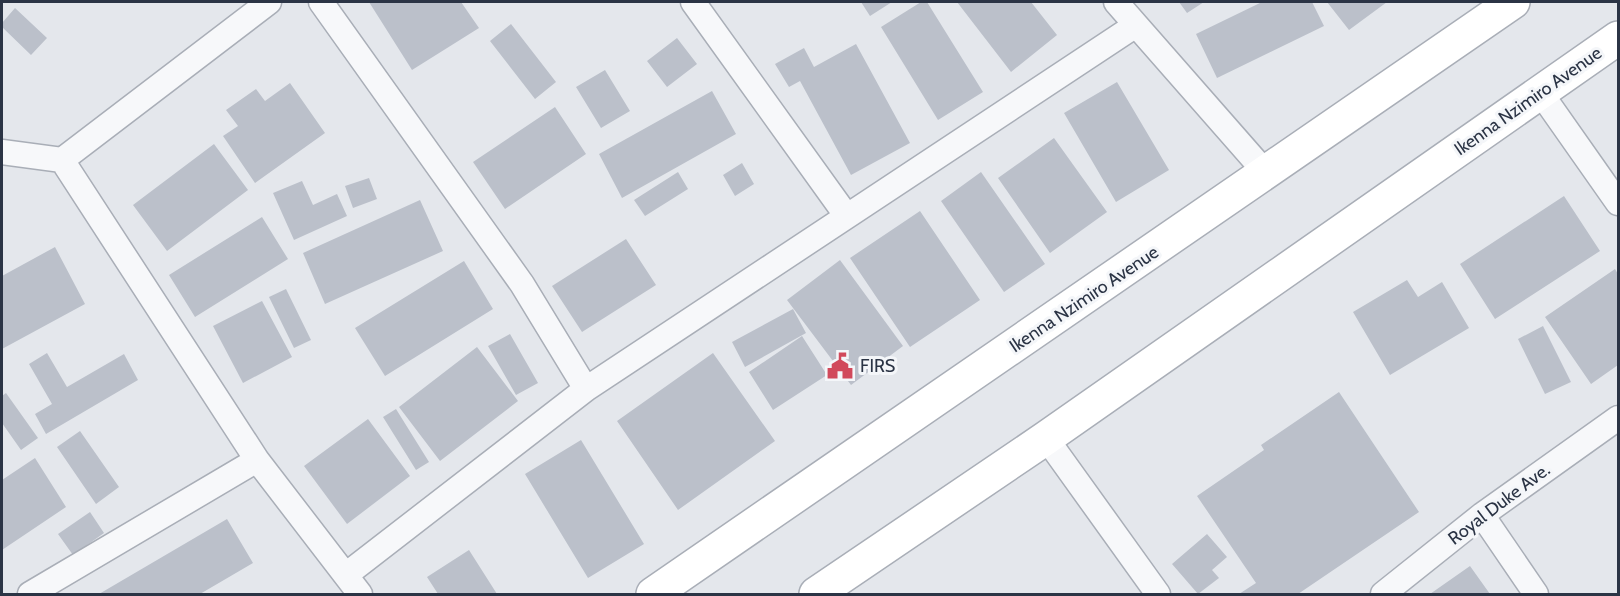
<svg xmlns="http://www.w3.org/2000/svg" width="1620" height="596" font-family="Cabin,sans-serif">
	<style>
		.building { fill: #bbc0ca }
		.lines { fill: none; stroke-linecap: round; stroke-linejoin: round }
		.street-casing { stroke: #a9aeb7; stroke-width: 27 }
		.secondary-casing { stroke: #a9aeb7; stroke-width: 36 }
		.street { stroke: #f7f8fa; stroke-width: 24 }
		.secondary { stroke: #fff; stroke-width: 33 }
		.labels { text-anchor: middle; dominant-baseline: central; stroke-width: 6; stroke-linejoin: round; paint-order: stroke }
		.street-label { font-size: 18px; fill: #2b3445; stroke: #f4f6f9 }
		.poi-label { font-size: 18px; fill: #2b3445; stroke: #f4f6f9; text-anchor: start }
	</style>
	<rect width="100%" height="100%" fill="#e4e7ec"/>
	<path class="building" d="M 369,2 L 461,2 L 479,28 L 412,70 Z
		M 861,2 L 892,2 L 870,16 Z
		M 921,2 L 927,2 L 983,92 L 938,120 L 881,27 Z
		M 957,2 L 1031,2 L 1057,35 L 1011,72 Z
		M 1179,2 L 1204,2 L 1187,13 Z
		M 1262,2 L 1312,2 L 1324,26 L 1217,78 L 1196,34 Z
		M 1327,2 L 1387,2 L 1349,30 Z
		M 15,8 L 47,38 L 31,55 L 2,27 L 2,23 Z
		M 511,24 L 556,82 L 535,99 L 490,41 Z
		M 677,38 L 697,64 L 667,87 L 647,61 Z
		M 856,44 L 910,143 L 851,175 L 800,81 L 789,87 L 775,64 L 804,48 L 814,67 Z
		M 605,70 L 630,111 L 601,128 L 576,87 Z
		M 1117,82 L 1169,170 L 1116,202 L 1064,113 Z
		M 290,83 L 325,133 L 255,183 L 223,136 L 238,126 L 226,110 L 256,89 L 265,101 Z
		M 712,91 L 736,134 L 622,198 L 599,154 Z
		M 555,107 L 586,154 L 505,209 L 473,162 Z
		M 1054,138 L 1107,212 L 1050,253 L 998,178 Z
		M 214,144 L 248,190 L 167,251 L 133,205 Z
		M 742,163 L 754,184 L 735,196 L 723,175 Z
		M 678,172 L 688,189 L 645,216 L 634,200 Z
		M 981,172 L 1045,264 L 1004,292 L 941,201 Z
		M 369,178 L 377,199 L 353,208 L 345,186 Z
		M 302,181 L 313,205 L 337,194 L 347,216 L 294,240 L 273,193 Z
		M 1564,196 L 1600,251 L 1495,319 L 1460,264 Z
		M 420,200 L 443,251 L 325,304 L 303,253 Z
		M 920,211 L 980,300 L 910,347 L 850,258 Z
		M 262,217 L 288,259 L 195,317 L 169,275 Z
		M 626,239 L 656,285 L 582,332 L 552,286 Z
		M 55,247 L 85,304 L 2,349 L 2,276 Z
		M 840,260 L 903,346 L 851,385 L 787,300 Z
		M 464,261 L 493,309 L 385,376 L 355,328 Z
		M 1615,269 L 1618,274 L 1618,365 L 1591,384 L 1545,317 Z
		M 1407,280 L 1418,297 L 1442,282 L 1469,328 L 1390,375 L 1353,312 Z
		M 286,289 L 311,340 L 294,348 L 269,297 Z
		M 262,301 L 292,357 L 243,383 L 213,326 Z
		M 793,309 L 806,333 L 745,367 L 732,342 Z
		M 1543,326 L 1571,382 L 1545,394 L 1518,339 Z
		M 510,334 L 538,383 L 516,395 L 488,346 Z
		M 802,336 L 827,375 L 773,410 L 749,372 Z
		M 477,347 L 518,401 L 440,461 L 399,407 Z
		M 47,353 L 67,387 L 124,354 L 138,380 L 46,434 L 35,414 L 52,404 L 29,364 Z
		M 713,353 L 775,441 L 678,510 L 617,421 Z
		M 1339,392 L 1419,512 L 1298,594 L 1239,594 L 1256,583 L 1197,496 L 1264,450 L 1261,445 Z
		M 6,393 L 38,438 L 21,450 L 2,423 L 2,396 Z
		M 396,409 L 429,462 L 416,470 L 383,417 Z
		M 368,419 L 410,476 L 347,524 L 304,466 Z
		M 80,431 L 119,487 L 96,504 L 57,447 Z
		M 581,440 L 644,544 L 588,578 L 525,474 Z
		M 35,458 L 66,507 L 2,550 L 2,480 Z
		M 90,512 L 104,533 L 73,555 L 58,534 Z
		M 227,519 L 253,563 L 200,594 L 99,594 Z
		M 1207,534 L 1227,557 L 1212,570 L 1219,578 L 1198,594 L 1172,564 Z
		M 469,550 L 497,594 L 438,594 L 427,577 Z
		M 1470,566 L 1490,594 L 1430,594 Z"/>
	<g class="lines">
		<g class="street-casing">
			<path id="street" d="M 321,2 L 522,284 L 586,389
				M 693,2 L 846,215
				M 1116,2 L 1266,173
				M 1540,92 L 1618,203
				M 2,152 L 62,160 L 269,2
				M 62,160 L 257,460 L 360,594
				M 1046,438 L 1158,594
				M 1482,515 L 1536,594
				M 347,574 L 586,389 L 1136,25
				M 30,594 L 257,460
				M 1383,594 L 1482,515 L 1618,418"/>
		</g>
		<g class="secondary-casing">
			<path id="secondary" d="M 653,594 L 1513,2
				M 816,594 L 1046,438 L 1618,38"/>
		</g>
		<use href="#street" class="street"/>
		<use href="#secondary" class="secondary"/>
	</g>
	<defs>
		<g id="civic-bare" transform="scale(2.07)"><path d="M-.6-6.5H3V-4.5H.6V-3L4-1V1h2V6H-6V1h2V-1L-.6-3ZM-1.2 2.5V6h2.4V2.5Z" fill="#d1495b" stroke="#f4f6f9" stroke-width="2.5" paint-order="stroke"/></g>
	</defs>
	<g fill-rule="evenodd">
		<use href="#civic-bare" x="840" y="366"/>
	</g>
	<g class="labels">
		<g class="street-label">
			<text transform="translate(1528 101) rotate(-35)">Ikenna Nzimiro Avenue</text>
			<text transform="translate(1084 299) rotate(-34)">Ikenna Nzimiro Avenue</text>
			<text transform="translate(1499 504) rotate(-37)">Royal Duke Ave.</text>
		</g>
		<g class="poi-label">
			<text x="860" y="366">FIRS</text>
		</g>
	</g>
	<rect width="1620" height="596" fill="none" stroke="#2b3445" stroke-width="6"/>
</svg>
